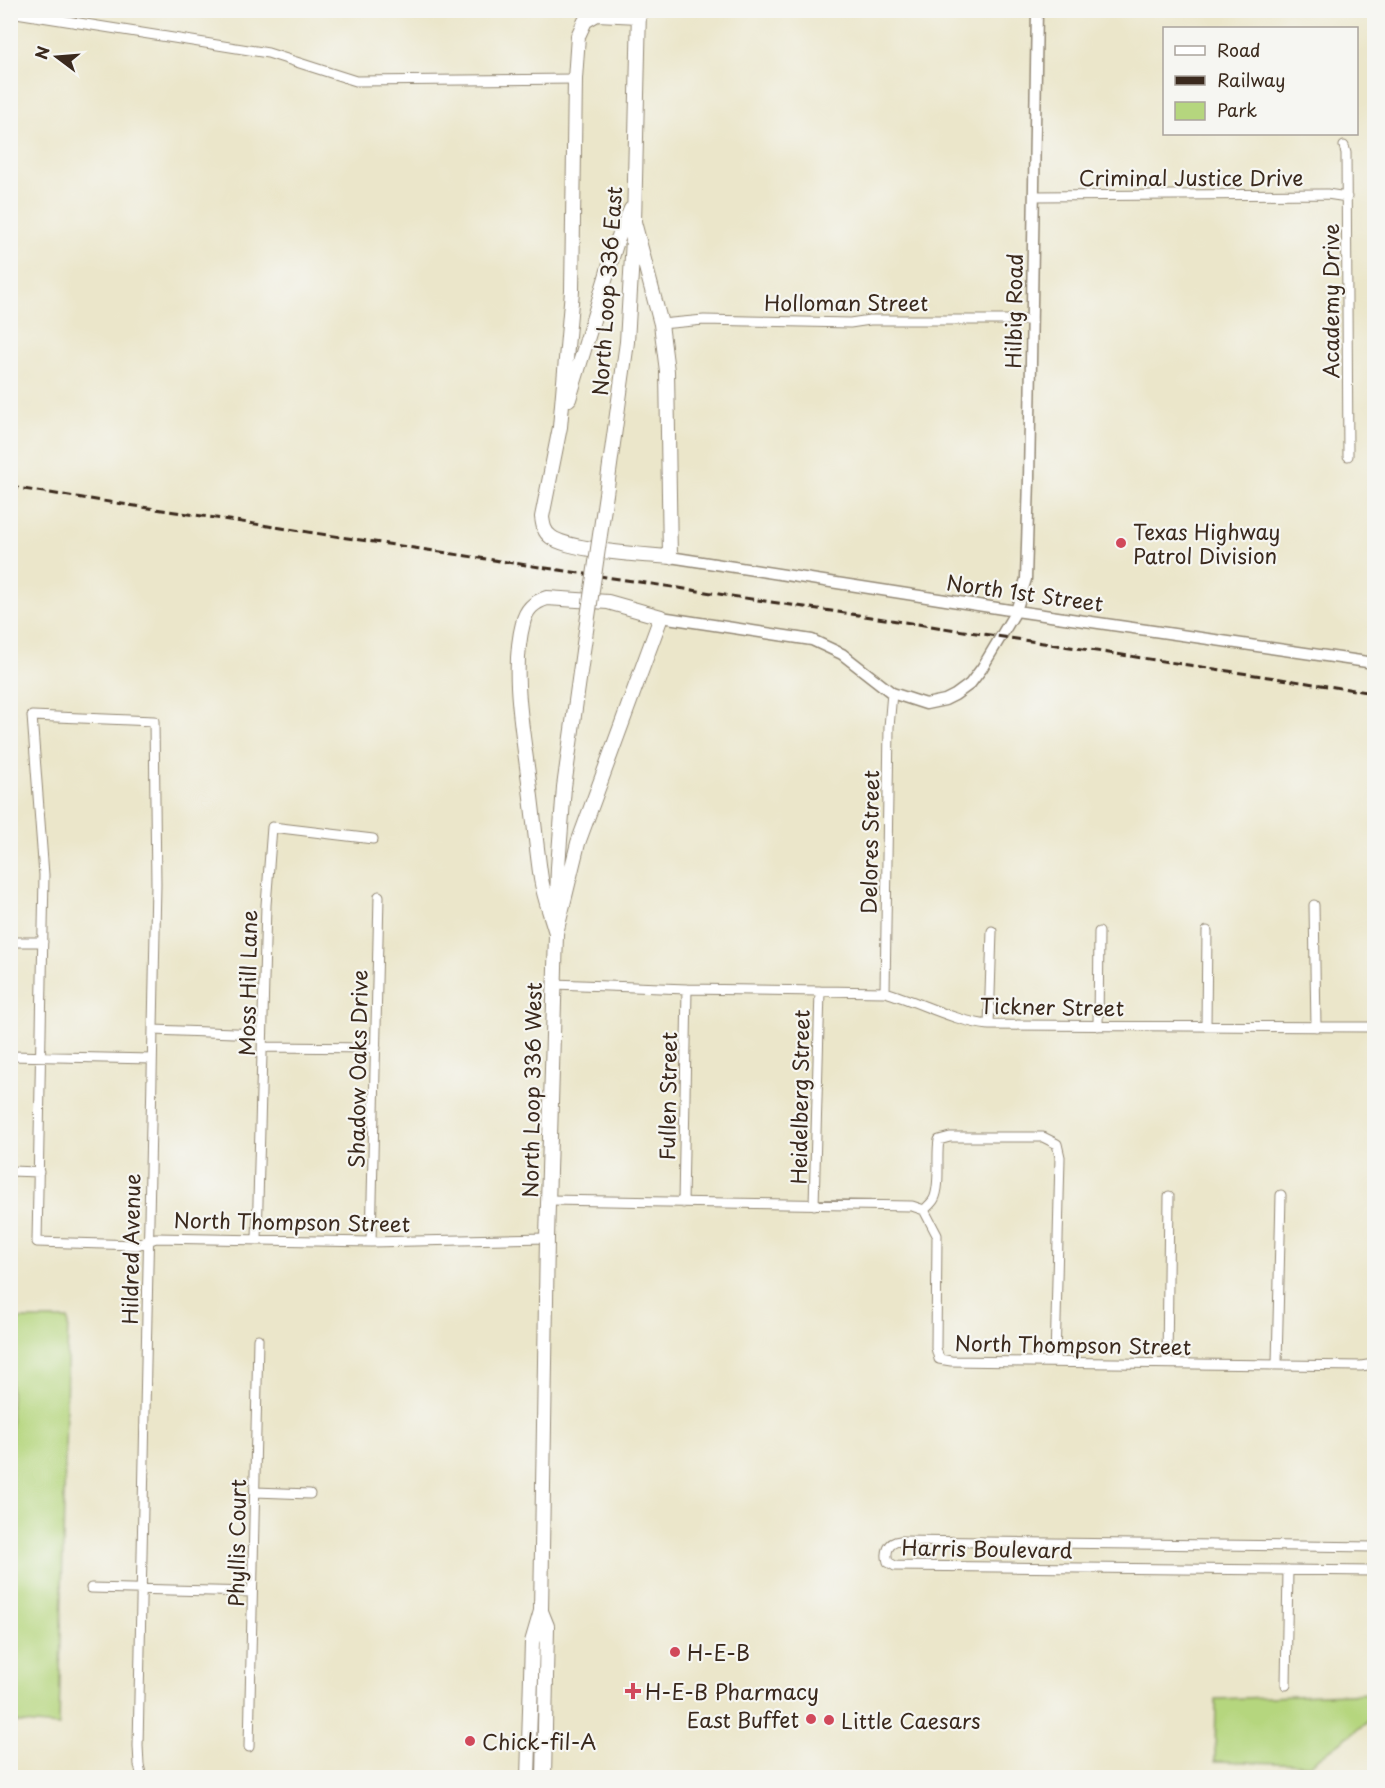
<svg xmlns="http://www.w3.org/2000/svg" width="1385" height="1788" font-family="'Playpen Sans',sans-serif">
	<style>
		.green { fill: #b5d67e; stroke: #78804e; stroke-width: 1.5 }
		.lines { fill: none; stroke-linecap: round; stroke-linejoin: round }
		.minor-casing { stroke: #938874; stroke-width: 11 }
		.tertiary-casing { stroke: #938874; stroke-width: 13 }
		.primary-casing { stroke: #938874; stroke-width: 16 }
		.minor { stroke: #fff; stroke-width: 9 }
		.tertiary { stroke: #fff; stroke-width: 10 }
		.primary { stroke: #fff; stroke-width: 14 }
		.rail { stroke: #3b2a1e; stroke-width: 3; stroke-dasharray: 9 4.5; stroke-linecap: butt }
		.primary-bridge-casing { stroke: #938874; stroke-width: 16; stroke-linecap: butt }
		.primary-bridge { stroke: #fff; stroke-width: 14 }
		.poi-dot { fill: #d1495b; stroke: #f6f6f2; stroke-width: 2 }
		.labels { text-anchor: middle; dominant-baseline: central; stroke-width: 4.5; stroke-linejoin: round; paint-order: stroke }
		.street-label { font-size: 21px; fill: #3b2a1e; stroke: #f6f6f2 }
		.poi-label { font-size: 21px; fill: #3b2a1e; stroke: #f6f6f2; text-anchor: start }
	</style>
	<rect width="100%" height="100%" fill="#f6f6f2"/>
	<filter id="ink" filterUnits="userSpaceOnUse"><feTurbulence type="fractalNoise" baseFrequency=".0167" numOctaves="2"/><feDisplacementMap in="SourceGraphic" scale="12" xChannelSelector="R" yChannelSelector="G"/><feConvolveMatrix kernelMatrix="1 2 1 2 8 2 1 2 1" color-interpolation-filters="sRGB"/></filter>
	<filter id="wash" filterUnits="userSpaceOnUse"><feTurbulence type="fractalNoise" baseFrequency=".008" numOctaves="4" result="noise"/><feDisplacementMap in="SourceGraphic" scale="24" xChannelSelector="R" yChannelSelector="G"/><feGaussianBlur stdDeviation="1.35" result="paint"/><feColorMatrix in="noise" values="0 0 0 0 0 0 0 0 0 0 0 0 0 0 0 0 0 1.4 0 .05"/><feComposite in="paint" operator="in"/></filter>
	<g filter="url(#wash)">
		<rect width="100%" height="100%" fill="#ebe6ca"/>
		<path class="green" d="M 11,1319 L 68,1319 L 59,1726 L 11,1722 Z
			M 1374,1693 L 1374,1717 L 1311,1764 L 1215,1761 L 1216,1699 Z"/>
	</g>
	<g filter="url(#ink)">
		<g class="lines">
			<g class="minor-casing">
				<path id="minor" d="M 10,12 L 268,53 L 356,81 L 575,79
					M 1344,146 L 1346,153 L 1348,456
					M 1034,196 L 1327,194 L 1347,197
					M 661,324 L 704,320 L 850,323 L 870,320 L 1032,320
					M 1314,905 L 1316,1027
					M 10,942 L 43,942
					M 554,984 L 687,989 L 885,992 C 920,1002 953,1021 989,1025 L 1374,1027
					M 885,992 L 889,727 L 892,693
					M 989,1025 L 992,931
					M 1098,1026 L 1099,932
					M 1206,1026 L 1207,931
					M 153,1030 L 261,1034
					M 264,1047 L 376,1048
					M 10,1056 L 152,1059
					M 10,1171 L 39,1172
					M 549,1200 L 912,1206 L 924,1210 L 937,1235 L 936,1348 L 939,1359 L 951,1361 L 1361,1366 L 1374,1364
					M 683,1203 L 687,989
					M 814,1205 L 820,991
					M 924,1210 C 927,1207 932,1203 934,1199 C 941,1185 936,1157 939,1140 L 950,1137 L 1043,1137 L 1057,1144 L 1060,1157 L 1055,1362
					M 257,1239 L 266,905 L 272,827 L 373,839
					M 371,1242 L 379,896
					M 1167,1363 L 1169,1196
					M 1277,1364 L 1281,1195
					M 255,1492 L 310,1494
					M 1374,1547 L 900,1541 C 888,1542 885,1552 888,1562 L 895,1566 L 1374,1571
					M 91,1588 L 252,1592
					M 1286,1685 L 1288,1570
					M 249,1747 L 258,1339
					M 142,1778 L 139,1765 L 138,1746 L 156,884 L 154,721 L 32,716 L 44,875 L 37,1242 L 137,1245 L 156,1238 L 371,1242 L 547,1238"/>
			</g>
			<g class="tertiary-casing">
				<path id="tertiary" d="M 670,557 L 1016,611 L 1374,663
					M 661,617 L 812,640 L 842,654 L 892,693 L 926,704 L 945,700 L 955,695 L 970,684 L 982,668 L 1016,611 L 1026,579 L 1029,479 L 1037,10"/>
			</g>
			<g class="primary-casing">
				<path id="primary" d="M 634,222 L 661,324 L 667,371 L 670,557 C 644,555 570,551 551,537 C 544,532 543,525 542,517 L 560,427 L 572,291 L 575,79 L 578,36 L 585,21 L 597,14 L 639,16
					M 569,399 L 617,241 L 631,209
					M 606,494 L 627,342 L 634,222 L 639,10
					M 547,598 L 608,602 L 661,617 L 578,843 L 556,933 C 551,915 544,897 541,879 C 536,845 533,809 528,774 C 522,727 511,669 523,623 C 526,609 534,602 547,598 Z
					M 541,1611 L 547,1626 L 544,1778
					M 528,1778 L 532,1642 L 541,1611 L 547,1238 L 558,867 L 564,787 L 583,651"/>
			</g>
			<use href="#minor" class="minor"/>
			<use href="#tertiary" class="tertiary"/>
			<use href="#primary" class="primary"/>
			<path class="rail" d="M 10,487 L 1374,693"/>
			<g class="primary-bridge-casing">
				<path id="primary-bridge" d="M 583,651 L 606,494"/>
			</g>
			<use href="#primary-bridge" class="primary-bridge"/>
		</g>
	</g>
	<g class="poi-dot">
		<circle cx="1121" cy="543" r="6"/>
		<circle cx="675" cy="1652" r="6"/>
		<path d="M630 1682h6v6h6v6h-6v6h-6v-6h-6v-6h6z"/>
		<circle cx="811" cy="1719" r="6"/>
		<circle cx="829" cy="1720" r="6"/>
		<circle cx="470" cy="1741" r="6"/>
	</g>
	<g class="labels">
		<g class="street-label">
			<text x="1191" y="177">Criminal Justice Drive</text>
			<text transform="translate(606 291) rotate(-86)">North Loop 336 East</text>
			<text transform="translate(1330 301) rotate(-90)">Academy Drive</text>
			<text x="846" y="302">Holloman Street</text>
			<text transform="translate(1013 311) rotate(-89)">Hilbig Road</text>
			<text transform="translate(1025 592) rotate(8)">North 1st Street</text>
			<text transform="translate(869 842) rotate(-89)">Delores Street</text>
			<text transform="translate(247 983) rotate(-89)">Moss Hill Lane</text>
			<text transform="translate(1052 1006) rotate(1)">Tickner Street</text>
			<text transform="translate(357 1069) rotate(-89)">Shadow Oaks Drive</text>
			<text transform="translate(531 1090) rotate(-89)">North Loop 336 West</text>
			<text transform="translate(667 1096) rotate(-89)">Fullen Street</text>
			<text transform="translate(799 1097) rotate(-89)">Heidelberg Street</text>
			<text transform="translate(292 1221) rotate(1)">North Thompson Street</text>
			<text transform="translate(130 1249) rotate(-89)">Hildred Avenue</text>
			<text transform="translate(1073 1344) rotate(1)">North Thompson Street</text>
			<text transform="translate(236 1543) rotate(-89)">Phyllis Court</text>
			<text transform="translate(987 1548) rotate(1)">Harris Boulevard</text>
		</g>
		<g class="poi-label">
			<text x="1133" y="531">Texas Highway<tspan x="1133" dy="24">Patrol Division</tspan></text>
			<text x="687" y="1652">H-E-B</text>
			<text x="645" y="1691">H-E-B Pharmacy</text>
			<text x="799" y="1719" text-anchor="end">East Buffet</text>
			<text x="841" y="1720">Little Caesars</text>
			<text x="482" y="1741">Chick-fil-A</text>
		</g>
	</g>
	<rect width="1385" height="1788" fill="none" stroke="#f6f6f2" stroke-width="36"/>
	<rect x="1163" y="27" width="195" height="108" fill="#f6f6f2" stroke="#aba49d" stroke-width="1.5"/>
	<rect x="1175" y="46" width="30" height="9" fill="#ffffff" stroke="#aba49d" stroke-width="1.5"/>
	<text x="1217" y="57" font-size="18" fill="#3b2a1e">Road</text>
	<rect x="1175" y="76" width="30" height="9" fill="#3b2a1e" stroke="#aba49d" stroke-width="1.5"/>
	<text x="1217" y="87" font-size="18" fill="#3b2a1e">Railway</text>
	<rect x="1175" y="102" width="30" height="18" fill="#b5d67e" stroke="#aba49d" stroke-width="1.5"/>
	<text x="1217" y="117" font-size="18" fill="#3b2a1e">Park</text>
	<g transform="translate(57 57) rotate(286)" stroke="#f6f6f2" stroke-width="4.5" paint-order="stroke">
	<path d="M0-4.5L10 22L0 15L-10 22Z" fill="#3b2a1e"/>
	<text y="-9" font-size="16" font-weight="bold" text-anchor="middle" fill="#3b2a1e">N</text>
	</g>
</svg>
